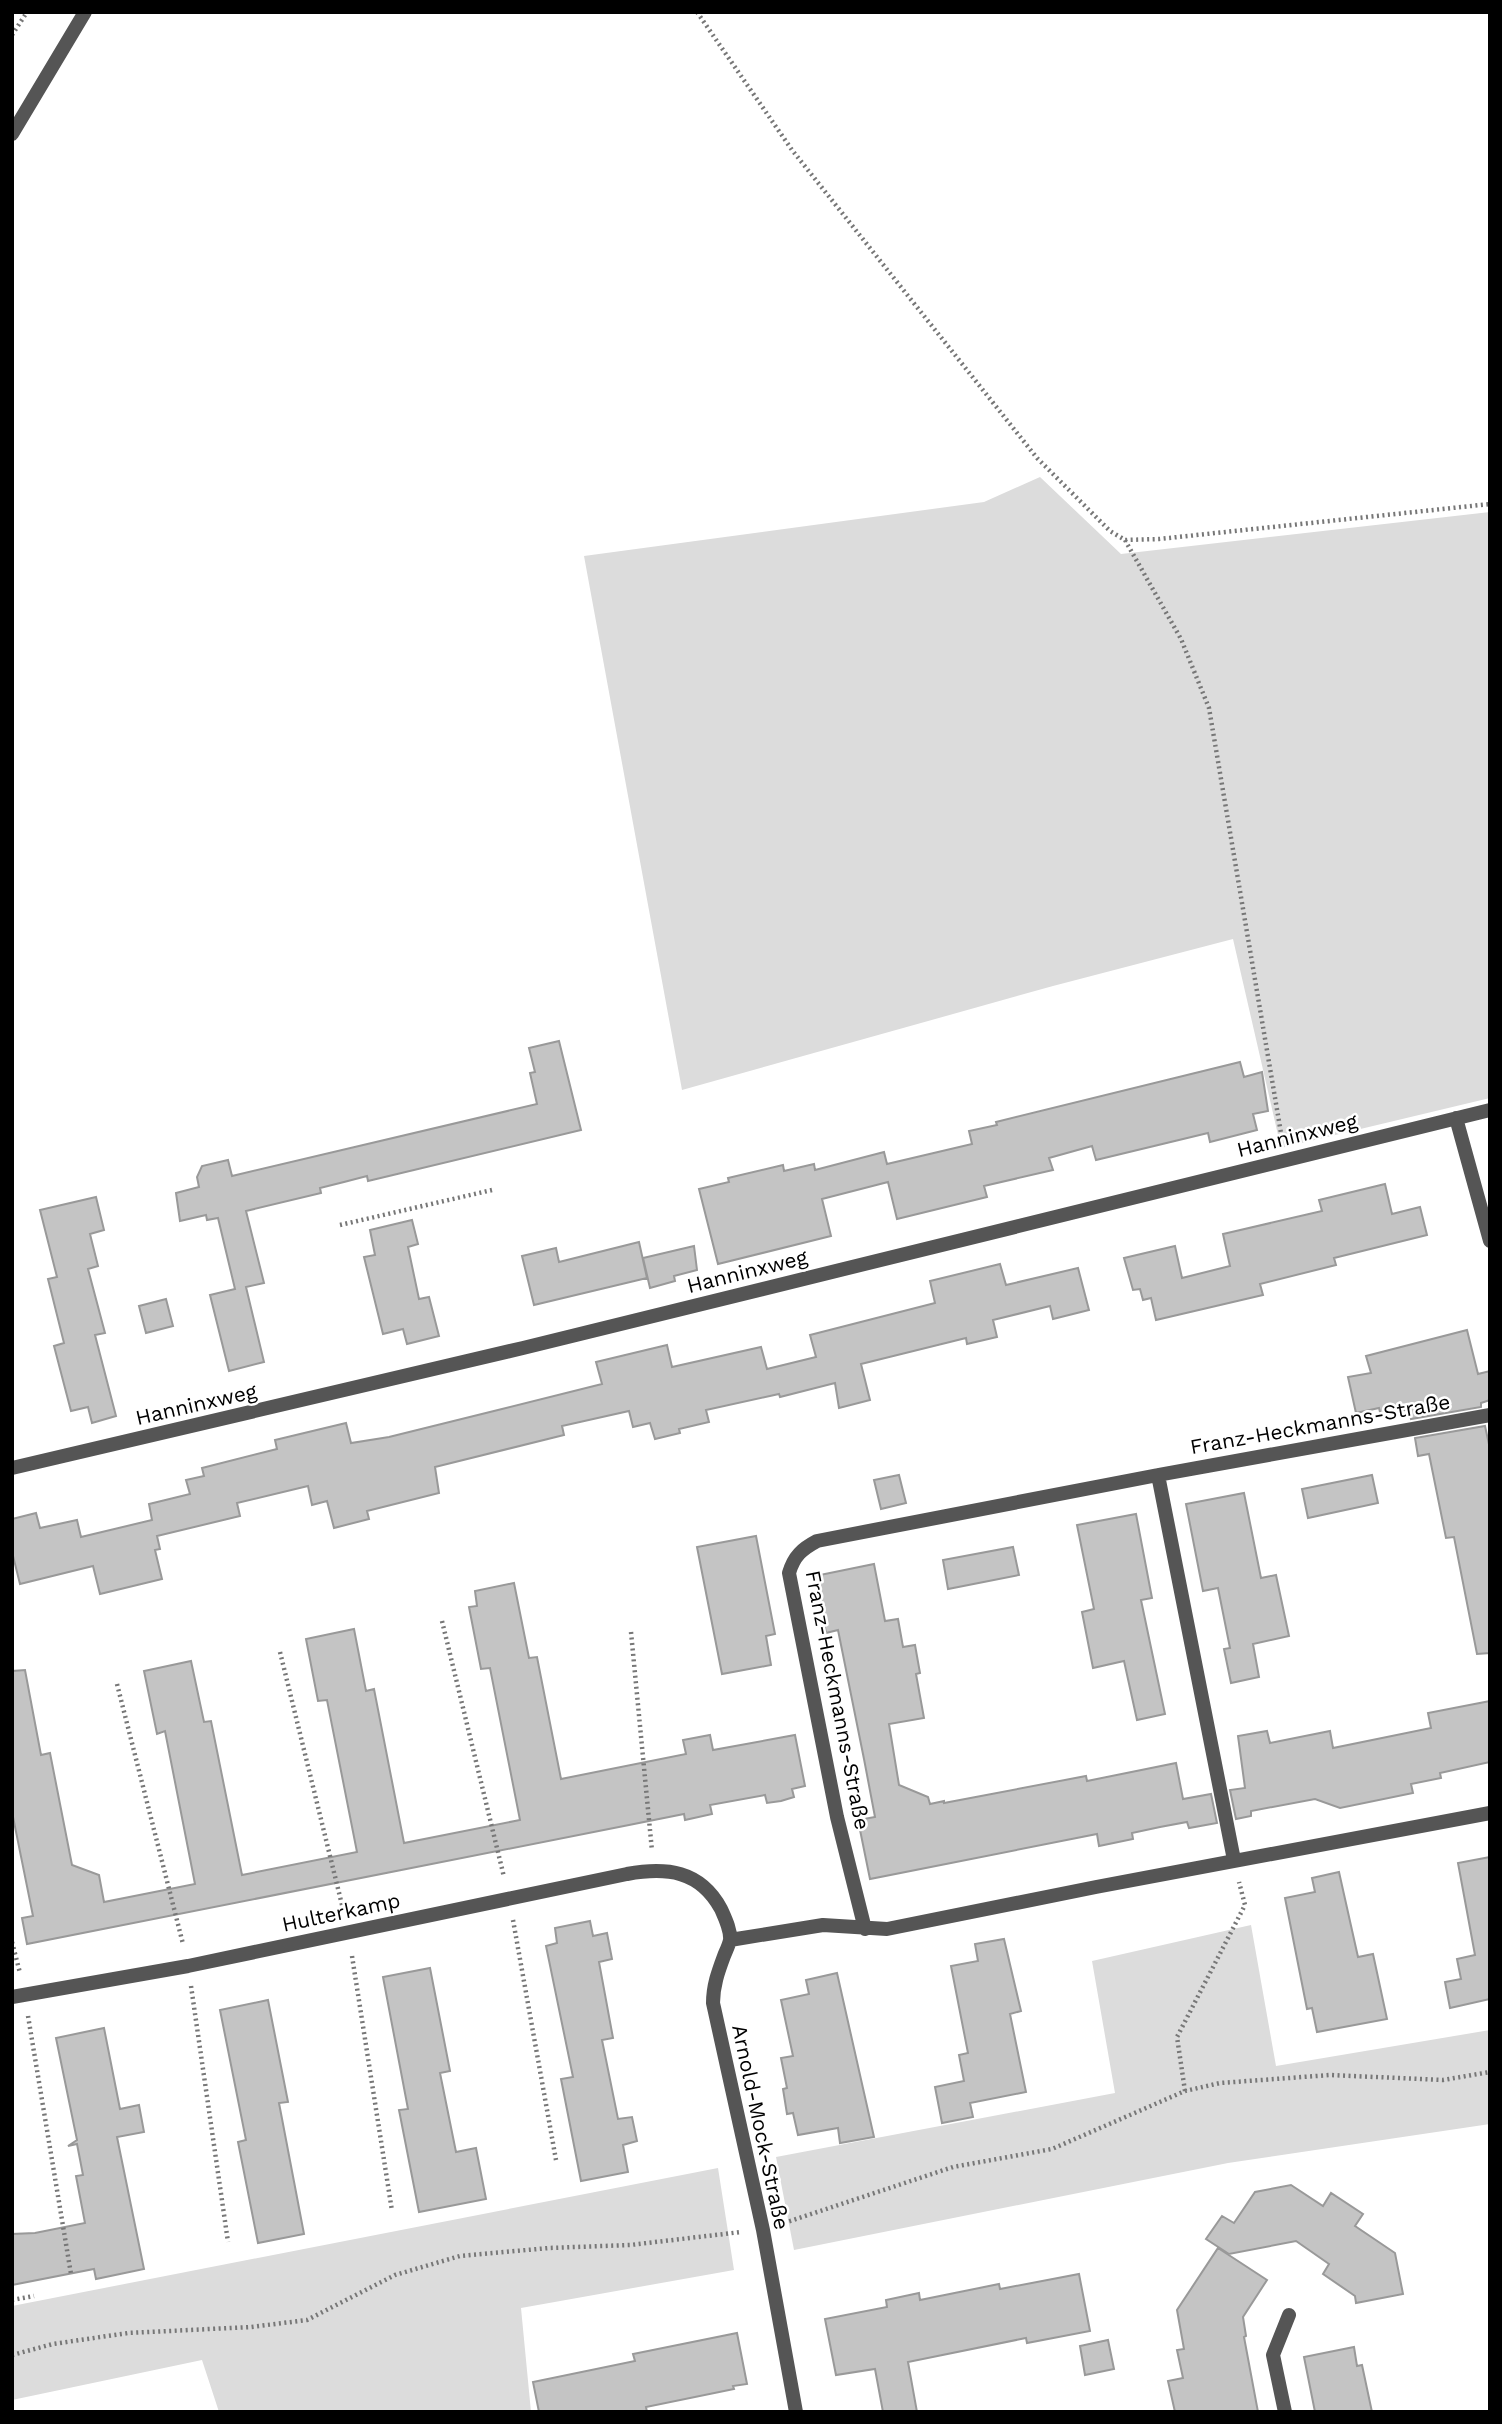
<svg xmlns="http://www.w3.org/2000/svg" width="1502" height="2424" font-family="'Work Sans',sans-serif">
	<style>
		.green { fill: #dcdcdc }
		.building { fill: #c4c4c4; stroke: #999; stroke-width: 2 }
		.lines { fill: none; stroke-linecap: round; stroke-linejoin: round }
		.path { stroke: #777; stroke-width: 4.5; stroke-dasharray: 2 3.5; stroke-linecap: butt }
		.minor { stroke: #555; stroke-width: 14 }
		.tertiary { stroke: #555; stroke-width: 14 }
		.labels { text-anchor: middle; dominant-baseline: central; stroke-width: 5; stroke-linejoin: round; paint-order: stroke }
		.street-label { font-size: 21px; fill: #000; stroke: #fff }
	</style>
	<rect width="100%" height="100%" fill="#fff"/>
	<path class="green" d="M 1040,477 L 1121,554 L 1490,512 L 1490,1098 L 1281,1148 L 1233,939 L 1053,986 L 682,1090 L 584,556 L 984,502 Z
		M 1251,1925 L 1276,2066 L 1490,2030 L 1490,2124 L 1228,2163 L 794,2250 L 776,2157 L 1115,2093 L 1092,1961 Z
		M 718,2168 L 734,2270 L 521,2308 L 531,2412 L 219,2412 L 202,2360 L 12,2400 L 12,2306 Z"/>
	<path class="building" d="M 559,1041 L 581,1130 L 368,1181 L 367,1176 L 344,1182 L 320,1188 L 321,1193 L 246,1211 L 264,1283 L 246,1287 L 264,1362 L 229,1371 L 210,1295 L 235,1289 L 218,1218 L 207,1220 L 206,1215 L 180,1221 L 176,1193 L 199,1187 L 197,1177 L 202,1166 L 228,1160 L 232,1176 L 537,1104 L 530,1073 L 535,1072 L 529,1048 Z
		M 1240,1062 L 1244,1077 L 1262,1072 L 1268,1111 L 1253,1114 L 1257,1130 L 1210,1142 L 1208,1133 L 1096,1160 L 1092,1146 L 1049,1158 L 1053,1170 L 984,1186 L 987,1197 L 897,1219 L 888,1182 L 822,1199 L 831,1236 L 718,1264 L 699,1189 L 729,1182 L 728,1178 L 783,1165 L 784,1171 L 814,1164 L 815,1170 L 884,1152 L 887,1164 L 972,1144 L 969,1131 L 997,1125 L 996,1122 Z
		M 1385,1184 L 1392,1214 L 1420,1207 L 1427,1235 L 1334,1258 L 1336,1265 L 1260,1284 L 1263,1295 L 1156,1320 L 1151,1298 L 1143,1300 L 1140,1289 L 1133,1290 L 1124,1258 L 1175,1246 L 1182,1278 L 1230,1266 L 1223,1234 L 1322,1211 L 1319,1200 Z
		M 96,1197 L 104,1230 L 90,1234 L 98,1266 L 88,1269 L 105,1333 L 95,1335 L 116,1416 L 92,1423 L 88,1407 L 71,1411 L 54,1346 L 64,1343 L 48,1279 L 57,1277 L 40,1210 Z
		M 412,1220 L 418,1244 L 408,1247 L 419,1299 L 429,1297 L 439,1336 L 407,1344 L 403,1329 L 383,1334 L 364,1257 L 375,1255 L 370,1230 Z
		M 639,1242 L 647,1278 L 534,1305 L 522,1256 L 556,1248 L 559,1262 Z
		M 694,1246 L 697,1270 L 674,1276 L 675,1281 L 650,1288 L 643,1258 Z
		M 1000,1264 L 1006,1285 L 1078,1268 L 1089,1310 L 1053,1319 L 1050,1306 L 993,1320 L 997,1337 L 967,1344 L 966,1338 L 861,1364 L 870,1400 L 839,1408 L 835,1383 L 780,1397 L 779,1394 L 706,1410 L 709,1422 L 679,1429 L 680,1433 L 655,1439 L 650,1423 L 633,1427 L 629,1411 L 562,1426 L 564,1435 L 435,1467 L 439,1493 L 367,1511 L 369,1519 L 334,1528 L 327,1501 L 312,1505 L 308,1486 L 237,1503 L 240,1516 L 157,1536 L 160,1549 L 155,1550 L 162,1579 L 100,1594 L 93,1566 L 20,1584 L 12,1552 L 12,1519 L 36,1513 L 40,1528 L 77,1520 L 81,1537 L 152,1520 L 149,1504 L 190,1494 L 186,1480 L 204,1476 L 202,1468 L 277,1449 L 275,1440 L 346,1423 L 351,1443 L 389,1437 L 502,1409 L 602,1384 L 596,1362 L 667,1345 L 672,1367 L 761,1347 L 767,1369 L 816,1357 L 810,1335 L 935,1303 L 930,1281 Z
		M 166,1299 L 173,1326 L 146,1333 L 139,1306 Z
		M 1467,1330 L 1478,1374 L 1490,1371 L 1490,1400 L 1481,1403 L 1481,1407 L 1411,1419 L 1409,1409 L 1381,1416 L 1379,1408 L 1356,1413 L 1348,1377 L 1371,1373 L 1366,1356 Z
		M 1485,1426 L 1490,1449 L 1490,1653 L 1477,1654 L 1454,1537 L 1446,1538 L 1429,1454 L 1418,1456 L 1415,1438 Z
		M 899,1475 L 906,1503 L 881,1509 L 874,1480 Z
		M 1372,1475 L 1378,1503 L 1308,1518 L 1302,1489 Z
		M 1244,1493 L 1261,1578 L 1276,1575 L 1289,1636 L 1253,1644 L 1259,1677 L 1231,1683 L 1224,1649 L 1230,1648 L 1218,1588 L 1203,1591 L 1186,1504 Z
		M 1136,1514 L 1152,1598 L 1141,1600 L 1165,1714 L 1137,1720 L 1124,1661 L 1093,1668 L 1082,1612 L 1094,1609 L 1077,1525 Z
		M 756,1536 L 775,1634 L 766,1636 L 771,1665 L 722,1674 L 697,1547 Z
		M 1013,1547 L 1019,1575 L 948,1589 L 943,1560 Z
		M 874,1564 L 885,1621 L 898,1619 L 903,1647 L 915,1645 L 920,1673 L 916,1674 L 924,1718 L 889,1724 L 899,1785 L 928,1797 L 930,1804 L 944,1801 L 944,1803 L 1086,1776 L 1087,1781 L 1176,1763 L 1183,1799 L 1211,1794 L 1217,1823 L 1189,1828 L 1187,1822 L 1160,1827 L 1132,1833 L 1133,1839 L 1099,1846 L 1097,1834 L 870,1879 L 858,1820 L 875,1817 L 864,1759 L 838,1630 L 826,1633 L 815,1576 Z
		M 514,1583 L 529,1658 L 537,1657 L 561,1779 L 686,1754 L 683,1740 L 710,1735 L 713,1750 L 795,1735 L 805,1786 L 792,1789 L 794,1797 L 781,1801 L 767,1803 L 765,1795 L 710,1805 L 712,1814 L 685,1820 L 684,1814 L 629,1825 L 27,1944 L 22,1918 L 33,1916 L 12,1812 L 12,1671 L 25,1670 L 41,1755 L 50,1753 L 72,1865 L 99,1875 L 104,1902 L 195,1884 L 165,1731 L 157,1734 L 144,1671 L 191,1661 L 204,1722 L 211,1721 L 242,1875 L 357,1852 L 327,1700 L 318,1701 L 306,1639 L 354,1629 L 366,1691 L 374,1689 L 404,1843 L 520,1820 L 490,1668 L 481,1669 L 469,1607 L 477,1606 L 475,1591 Z
		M 1490,1701 L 1490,1762 L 1440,1773 L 1441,1778 L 1411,1784 L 1413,1793 L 1340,1808 L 1315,1799 L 1251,1811 L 1251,1816 L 1236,1819 L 1230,1790 L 1245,1788 L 1238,1736 L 1267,1731 L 1270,1743 L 1330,1731 L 1333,1748 L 1431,1728 L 1428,1713 Z
		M 1490,1857 L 1490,1999 L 1450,2008 L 1445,1982 L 1461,1979 L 1457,1959 L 1475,1955 L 1458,1863 Z
		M 1339,1872 L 1358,1957 L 1373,1954 L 1387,2019 L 1317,2032 L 1312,2008 L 1307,2009 L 1285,1898 L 1315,1892 L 1312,1878 Z
		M 590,1921 L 593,1936 L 607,1933 L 612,1959 L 599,1962 L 613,2038 L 602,2040 L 618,2119 L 632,2117 L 637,2141 L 623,2145 L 628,2172 L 581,2181 L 561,2079 L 573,2077 L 546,1946 L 557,1943 L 555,1928 Z
		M 1004,1939 L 1021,2011 L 1010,2014 L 1026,2092 L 970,2103 L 973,2117 L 942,2123 L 935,2087 L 964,2081 L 959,2055 L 968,2053 L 951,1966 L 978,1961 L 975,1944 Z
		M 430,1968 L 450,2071 L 440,2073 L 456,2152 L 476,2148 L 486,2199 L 419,2212 L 399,2110 L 408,2109 L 383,1977 Z
		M 837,1973 L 874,2137 L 840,2143 L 838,2128 L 798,2135 L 793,2113 L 787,2114 L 783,2089 L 787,2088 L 781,2058 L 793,2056 L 781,2000 L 809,1994 L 806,1980 Z
		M 268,2000 L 288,2102 L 279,2103 L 304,2234 L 258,2243 L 238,2142 L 246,2140 L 220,2010 Z
		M 104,2028 L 120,2109 L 139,2105 L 144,2132 L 117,2137 L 144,2269 L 96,2279 L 94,2269 L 12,2285 L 12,2234 L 35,2233 L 85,2223 L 76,2176 L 83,2175 L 77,2144 L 68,2146 L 77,2140 L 56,2038 Z
		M 1291,2185 L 1323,2206 L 1331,2193 L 1363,2214 L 1355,2226 L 1395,2253 L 1403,2294 L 1356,2303 L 1355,2296 L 1323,2274 L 1329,2264 L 1296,2241 L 1229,2254 L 1206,2239 L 1222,2216 L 1234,2223 L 1255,2192 Z
		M 1218,2248 L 1267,2280 L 1243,2317 L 1246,2336 L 1244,2337 L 1258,2412 L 1175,2412 L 1168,2381 L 1183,2378 L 1177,2350 L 1184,2349 L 1177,2310 Z
		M 1079,2274 L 1090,2331 L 1027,2343 L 1026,2338 L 908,2362 L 917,2412 L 883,2412 L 875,2369 L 836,2375 L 825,2319 L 887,2307 L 886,2300 L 919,2293 L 920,2300 L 999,2284 L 1000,2289 Z
		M 737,2333 L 747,2384 L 733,2386 L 734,2389 L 646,2407 L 647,2412 L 539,2412 L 533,2382 L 635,2361 L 633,2354 Z
		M 1108,2340 L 1114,2369 L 1085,2375 L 1080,2346 Z
		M 1354,2347 L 1357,2366 L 1362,2365 L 1372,2412 L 1315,2412 L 1304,2357 Z"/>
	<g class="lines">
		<path class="path" d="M 697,12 L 792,150 L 1037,458 L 1110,531 L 1125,540 L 1159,539 L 1490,504
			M 12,35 L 27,12
			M 1125,540 L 1181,639 L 1209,708 L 1282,1139
			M 340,1225 L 492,1190
			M 442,1621 L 504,1877
			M 631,1632 L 652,1851
			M 280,1652 L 343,1909
			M 117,1684 L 183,1944
			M 513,1920 L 556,2160
			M 12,1942 L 20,1973
			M 352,1956 L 392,2211
			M 191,1986 L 228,2242
			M 28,2016 L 71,2274
			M 1185,2091 L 1177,2037 L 1245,1905 L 1239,1882
			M 784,2223 L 953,2167 L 1052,2149 L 1185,2091 L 1220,2083 L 1330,2075 L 1443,2080 L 1490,2072
			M 12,2300 L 34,2296
			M 12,2355 L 53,2344 L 128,2333 L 251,2327 L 307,2320 L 395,2275 L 460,2256 L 549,2248 L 630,2245 L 741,2232"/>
		<path class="minor" d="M 1456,1118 L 1490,1241
			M 12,1468 L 523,1348 L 1490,1110
			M 1158,1475 L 1234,1860
			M 865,1929 L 837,1817 L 789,1573 C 794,1556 802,1549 817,1541 L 1158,1475 L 1490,1415
			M 730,1940 L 823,1925 L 887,1929 L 1096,1887 L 1490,1813
			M 12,1997 L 188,1966 L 627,1874 C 666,1867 700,1870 721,1909 C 725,1918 731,1930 730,1940 C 729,1945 726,1951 724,1956 C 718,1972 713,1986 713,2003 L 763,2230 L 796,2412
			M 1285,2412 L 1273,2355 L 1289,2315"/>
		<path class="tertiary" d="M 12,134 L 85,12"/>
	</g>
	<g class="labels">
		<g class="street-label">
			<text transform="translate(1297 1135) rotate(-14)">Hanninxweg</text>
			<text transform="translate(747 1271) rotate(-14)">Hanninxweg</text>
			<text transform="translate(196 1404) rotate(-13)">Hanninxweg</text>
			<text transform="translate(1320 1424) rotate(-10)">Franz-Heckmanns-Straße</text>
			<text transform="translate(838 1700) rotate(79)">Franz-Heckmanns-Straße</text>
			<text transform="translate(341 1912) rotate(-12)">Hulterkamp</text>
			<text transform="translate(761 2127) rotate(78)">Arnold-Mock-Straße</text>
		</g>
	</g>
	<rect width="1502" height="2424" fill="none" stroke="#000000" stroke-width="28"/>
</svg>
